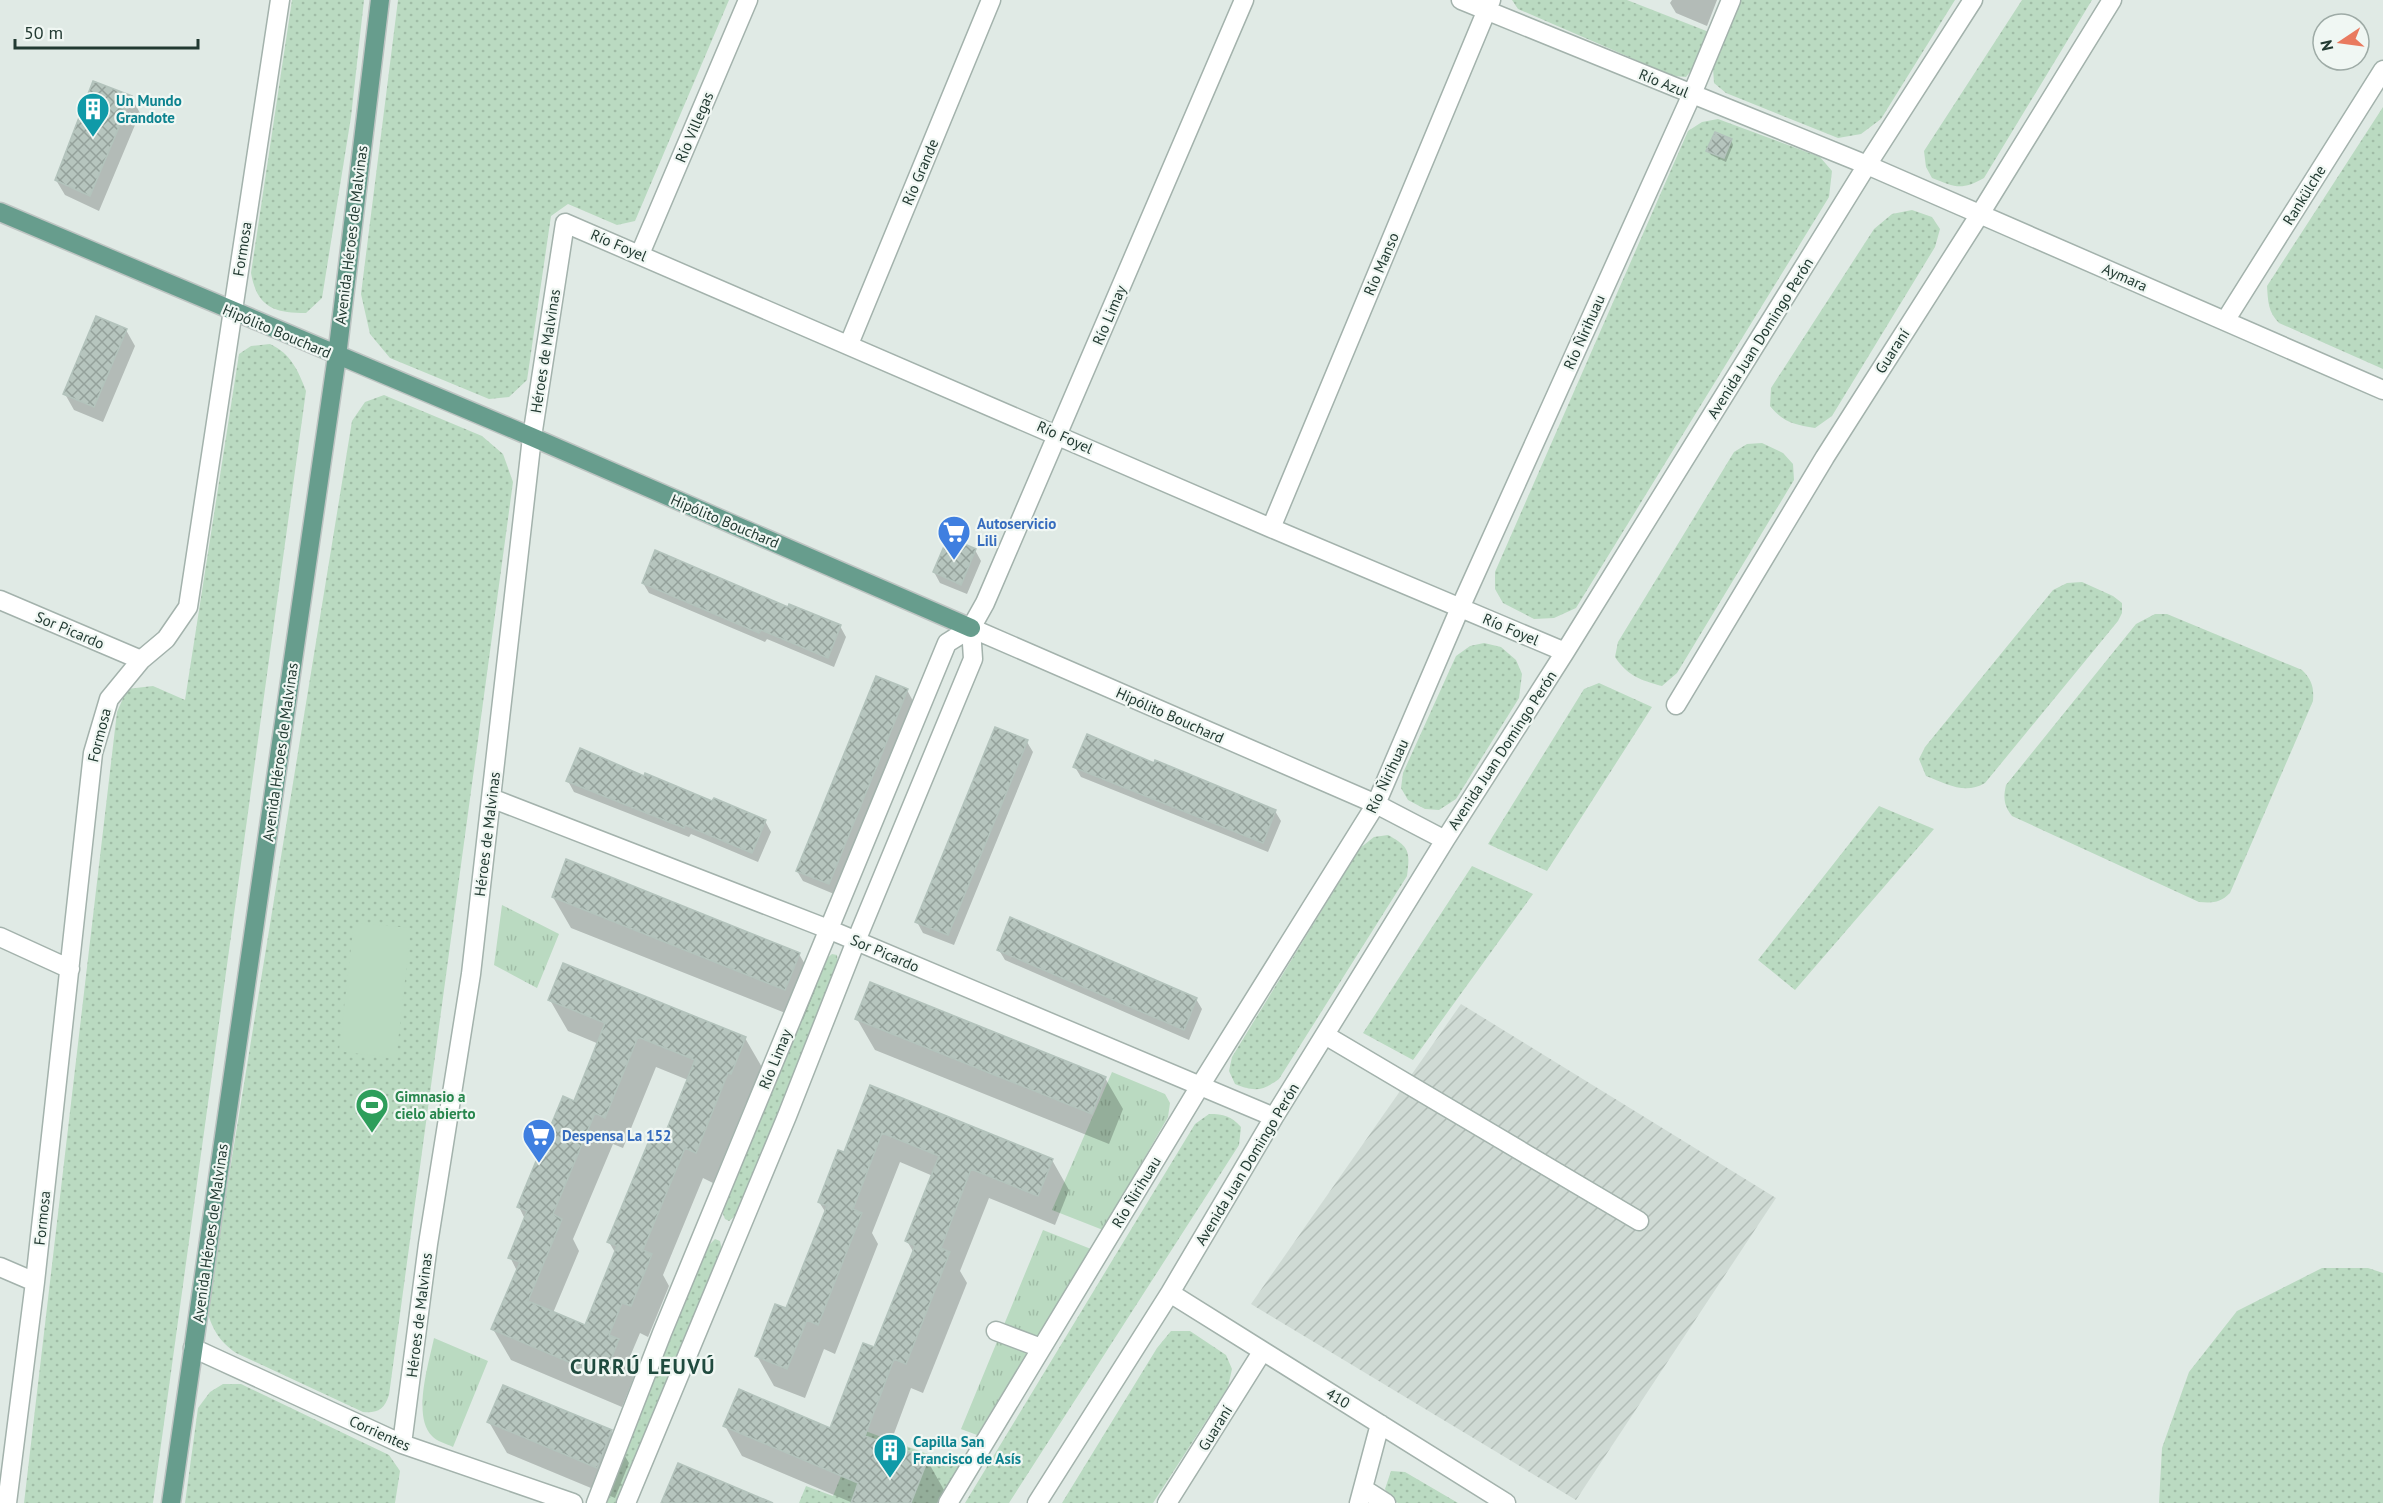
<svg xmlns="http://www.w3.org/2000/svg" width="2383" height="1503" font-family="'PT Sans',sans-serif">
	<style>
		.industrial { fill: url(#industrial-furrows) }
		.grass { fill: url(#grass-dots) }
		.park { fill: url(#park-tufts) }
		.garden { fill: #badac1 }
		.shadow { fill: #0003; fill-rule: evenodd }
		.building { fill: url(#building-cross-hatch); stroke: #b3c3bc; stroke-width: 1.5; fill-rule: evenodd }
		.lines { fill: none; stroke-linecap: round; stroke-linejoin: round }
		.minor-casing { stroke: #a3b2ac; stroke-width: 21 }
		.major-casing { stroke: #bdc4c2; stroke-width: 21 }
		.minor { stroke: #fff; stroke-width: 18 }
		.major { stroke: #679d8d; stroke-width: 18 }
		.labels { text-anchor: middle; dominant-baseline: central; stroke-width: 4.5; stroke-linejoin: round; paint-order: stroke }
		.street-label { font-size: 15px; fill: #223a32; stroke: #f0f7f3 }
		.culture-label { font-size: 15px; font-weight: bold; fill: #0d838f; stroke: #f0f7f3; text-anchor: start }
		.shop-label { font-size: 15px; font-weight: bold; fill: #366cbe; stroke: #f0f7f3; text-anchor: start }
		.leisure-label { font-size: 15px; font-weight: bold; fill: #27864d; stroke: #f0f7f3; text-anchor: start }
		.district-label { font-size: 21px; font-weight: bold; letter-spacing: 1.5px; fill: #1f4a3e; stroke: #f0f7f3 }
	</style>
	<defs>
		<pattern id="industrial-furrows" width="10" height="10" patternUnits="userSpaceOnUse" patternTransform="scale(1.5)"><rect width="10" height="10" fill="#cfdad4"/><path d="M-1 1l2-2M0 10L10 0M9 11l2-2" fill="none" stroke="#b1bcb6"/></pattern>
		<pattern id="grass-dots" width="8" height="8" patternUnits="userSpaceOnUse" patternTransform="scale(1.5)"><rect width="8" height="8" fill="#badac1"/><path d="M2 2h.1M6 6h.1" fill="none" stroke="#a0bca6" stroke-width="1.8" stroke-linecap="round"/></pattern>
		<pattern id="park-tufts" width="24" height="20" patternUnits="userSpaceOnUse" patternTransform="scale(1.5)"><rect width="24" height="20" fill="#badac1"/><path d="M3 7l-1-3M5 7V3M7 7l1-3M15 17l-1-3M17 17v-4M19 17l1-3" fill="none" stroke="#a0bca6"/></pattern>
		<pattern id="building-cross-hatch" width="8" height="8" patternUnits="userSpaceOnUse" patternTransform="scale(1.5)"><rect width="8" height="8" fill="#b6c5be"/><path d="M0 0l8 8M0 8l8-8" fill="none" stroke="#94a19b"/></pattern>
	</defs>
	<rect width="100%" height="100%" fill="#e0eae5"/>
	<path class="industrial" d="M 1461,1004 L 1776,1198 L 1576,1500 L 1251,1304 Z"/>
	<path class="grass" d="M 292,0 L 364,0 L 351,117 L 322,298 L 306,313 C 274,313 257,307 251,273 Z
		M 398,0 L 729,0 L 635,221 L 617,225 L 568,204 L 551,216 L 527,380 L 509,397 L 489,399 L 390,358 L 370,334 L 361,294 Z
		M 1512,0 L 1627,0 L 1709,32 L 1695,66 L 1686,77 L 1673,76 L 1518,9 Z
		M 1740,0 L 1955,0 L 1881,119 L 1861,134 L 1838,138 L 1726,93 L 1714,83 L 1713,67 Z
		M 2022,0 L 2092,0 L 1984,178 C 1961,191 1955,187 1932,178 L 1926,167 L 1924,151 Z
		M 2383,107 L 2383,369 L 2279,323 C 2268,312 2268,301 2267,286 Z
		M 1718,119 L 1820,157 L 1832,171 L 1829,197 L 1576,608 L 1554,618 L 1534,619 L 1503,603 L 1495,589 L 1495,572 L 1688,131 L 1702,122 Z
		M 1912,210 L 1932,217 L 1940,229 L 1935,247 L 1832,416 L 1815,428 C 1794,424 1784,423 1770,406 L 1771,388 L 1874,229 L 1892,214 Z
		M 270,344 C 291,354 298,370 306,391 L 153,1503 L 24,1503 L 117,712 L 127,689 L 153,686 L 185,700 L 239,354 L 251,346 Z
		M 384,395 L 482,436 L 503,454 L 513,482 L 389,1395 C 384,1410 378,1413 363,1412 L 236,1353 C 219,1341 213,1330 207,1311 L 352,421 L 365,402 Z
		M 1762,443 L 1783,453 L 1793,464 L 1794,480 L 1677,673 L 1662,686 C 1640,680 1628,676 1615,657 L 1618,642 L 1734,452 L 1747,444 Z
		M 2082,582 L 2113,596 L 2122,603 L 2122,613 L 2118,621 L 1985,783 C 1965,795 1947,784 1926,776 L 1919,759 L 1925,747 L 2053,590 L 2067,583 Z
		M 2155,614 L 2167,614 L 2302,670 C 2312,680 2314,687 2313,701 L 2230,893 C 2220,903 2213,903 2199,902 L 2012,816 C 2004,806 2003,798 2006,785 L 2136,624 Z
		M 1484,643 L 1501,647 L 1516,660 L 1522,674 L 1519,698 L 1456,799 L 1439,810 L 1425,809 L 1408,800 L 1401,788 L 1403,773 L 1456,656 L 1470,646 Z
		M 1599,683 L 1652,707 L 1547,871 L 1488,844 L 1584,689 Z
		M 1879,806 L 1934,829 L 1795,990 L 1758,960 Z
		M 1388,835 C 1410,847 1410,852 1407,876 L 1279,1079 C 1262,1091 1255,1092 1235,1084 L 1229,1071 L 1232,1057 L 1360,848 L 1374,837 Z
		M 1472,866 L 1533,894 L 1413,1060 L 1363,1033 Z
		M 832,954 L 837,955 L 838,965 L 738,1214 L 729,1221 L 725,1219 L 723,1214 L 724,1207 L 825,960 Z
		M 1209,1114 C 1224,1114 1231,1116 1241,1127 L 1239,1145 L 1009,1503 L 965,1503 L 1195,1124 Z
		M 715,1239 L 720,1241 L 722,1251 L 618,1503 L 607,1503 L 608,1493 L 708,1246 Z
		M 2322,1268 L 2368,1268 L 2383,1273 L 2383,1503 L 2159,1503 L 2162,1448 L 2189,1372 L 2237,1311 Z
		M 1171,1331 L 1190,1331 L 1226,1355 L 1232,1369 L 1228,1387 L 1153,1503 L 1062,1503 L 1157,1348 Z
		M 223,1384 L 241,1384 L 389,1455 L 400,1471 L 395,1503 L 185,1503 L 198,1408 L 210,1392 Z
		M 860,1429 L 960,1466 L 937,1503 L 799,1503 L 806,1486 L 833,1496 Z
		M 1391,1471 L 1405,1472 L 1458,1503 L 1398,1503 L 1391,1499 L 1385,1489 Z"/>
	<path class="park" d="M 502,905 L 559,934 L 537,988 L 494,965 Z
		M 1112,1072 L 1165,1094 L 1170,1103 L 1168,1117 L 1103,1230 L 1052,1210 Z
		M 1043,1230 L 1091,1249 L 977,1435 L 961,1429 Z
		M 434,1338 L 488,1361 L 453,1447 C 447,1444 436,1441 432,1436 C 412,1416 429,1363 434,1338 Z"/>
	<path class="garden" d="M 354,923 L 411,928 L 396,1059 L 339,1051 Z"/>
	<path class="shadow" d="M 1672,0 L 1717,0 L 1707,26 L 1676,13 L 1670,3 Z
		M 131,97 L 140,113 L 99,211 L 65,195 L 56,180 Z
		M 1731,140 L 1733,145 L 1726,162 L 1711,155 L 1708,151 Z
		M 126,330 L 135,346 L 103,422 L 74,410 L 65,394 Z
		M 975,550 L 981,561 L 967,594 L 940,583 L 934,572 Z
		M 643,583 L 840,626 L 846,637 L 834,667 L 767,639 L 765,642 L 649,593 Z
		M 907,690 L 913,701 L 834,894 L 803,881 L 797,871 Z
		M 1027,742 L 1033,752 L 954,945 L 923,933 L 917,922 Z
		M 1075,767 L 1275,811 L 1281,821 L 1268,852 L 1081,777 Z
		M 645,778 L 765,821 L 771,832 L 758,862 L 691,834 L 689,837 L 574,792 L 568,781 Z
		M 553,897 L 799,954 L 817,985 L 803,1020 L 571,928 Z
		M 999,950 L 1196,999 L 1202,1009 L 1189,1040 L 1005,960 Z
		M 550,1000 L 745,1038 L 763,1069 L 749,1104 L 746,1103 L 713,1183 L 703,1178 L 663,1275 L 669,1286 L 648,1337 L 640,1333 L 629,1359 L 636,1372 L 622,1407 L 511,1360 L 493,1329 L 517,1271 L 510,1257 L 525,1219 L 519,1207 L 575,1103 L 599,1044 L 568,1031 ZM 656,1067 L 688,1080 L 665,1138 L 609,1242 L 616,1254 L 586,1327 L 553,1313 L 579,1251 L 573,1239 L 613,1144 L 623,1148 Z
		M 857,1019 L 1105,1078 L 1123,1109 L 1109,1144 L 875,1050 Z
		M 871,1087 L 1052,1160 L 1069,1190 L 1055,1225 L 989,1198 L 960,1271 L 967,1283 L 923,1393 L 911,1388 L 889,1447 L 927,1460 L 944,1490 L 939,1503 L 853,1503 L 742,1456 L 725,1426 L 831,1430 L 874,1349 L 914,1253 L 907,1241 L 933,1176 L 900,1162 L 872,1233 L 878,1244 L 835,1354 L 824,1349 L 805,1398 L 774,1386 L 757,1356 L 787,1310 L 826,1213 L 819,1202 L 844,1154 Z
		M 489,1422 L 611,1432 L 629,1463 L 615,1498 L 507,1453 Z"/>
	<path class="building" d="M 93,81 L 132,96 L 90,196 L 55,180 Z
		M 1715,132 L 1732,139 L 1724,158 L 1706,151 Z
		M 96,316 L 127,329 L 94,407 L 63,394 Z
		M 948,537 L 976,549 L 961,585 L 933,572 Z
		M 655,550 L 788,607 L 789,604 L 841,625 L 828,658 L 761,630 L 759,633 L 642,583 Z
		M 876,676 L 908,689 L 829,884 L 796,871 Z
		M 995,727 L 1028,740 L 948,935 L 915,922 Z
		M 1087,734 L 1154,763 L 1155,760 L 1276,810 L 1263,843 L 1073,767 Z
		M 580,748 L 644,776 L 645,773 L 712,801 L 714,798 L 766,820 L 752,853 L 685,825 L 684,828 L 566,781 Z
		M 566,859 L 800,953 L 785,990 L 552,897 Z
		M 1010,917 L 1197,998 L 1184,1030 L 997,950 Z
		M 563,963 L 746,1037 L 731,1074 L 728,1073 L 696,1153 L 685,1148 L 643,1250 L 652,1254 L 631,1306 L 622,1303 L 609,1335 L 619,1339 L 604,1377 L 491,1329 L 520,1262 L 508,1258 L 527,1211 L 517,1207 L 563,1096 L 574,1101 L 605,1023 L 548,1000 ZM 638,1037 L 695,1060 L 664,1136 L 653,1131 L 607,1242 L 617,1246 L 585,1325 L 528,1301 L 562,1219 L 553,1214 L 595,1113 L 605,1118 Z
		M 870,982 L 1106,1077 L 1092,1114 L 855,1019 Z
		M 870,1085 L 1053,1159 L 1038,1196 L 971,1169 L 941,1248 L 950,1252 L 906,1364 L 894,1359 L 865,1436 L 928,1459 L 911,1503 L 851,1503 L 858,1483 L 723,1426 L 739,1389 L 830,1428 L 863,1343 L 874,1347 L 915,1246 L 905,1241 L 939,1156 L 882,1133 L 853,1209 L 862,1213 L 818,1325 L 807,1320 L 787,1369 L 755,1356 L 775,1304 L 786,1308 L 827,1206 L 818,1202 L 838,1150 L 844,1152 Z
		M 503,1385 L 612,1430 L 597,1468 L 487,1422 Z
		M 678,1463 L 773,1503 L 661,1503 Z"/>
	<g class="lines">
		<g class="minor-casing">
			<path id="minor" d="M 1461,0 L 1867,165 L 2383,390
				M 640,254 L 748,0
				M 2225,321 L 2383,70
				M 849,344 L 991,0
				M 1271,528 L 1491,0
				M 0,600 L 141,660
				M 971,628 L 1376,804 L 1445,840
				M 1676,705 L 1825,457 L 1980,214 L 2112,0
				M 491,798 L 828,929 L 1274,1117
				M 0,937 L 70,969
				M 1325,1035 L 1639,1221
				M 0,1267 L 35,1282
				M 1170,1293 L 1506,1503
				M 996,1331 L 1041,1348
				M 193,1348 L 402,1444 L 573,1503
				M 402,1444 L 428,1244 L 471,974 L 532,437 L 565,223 L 1271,528 L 1565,652
				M 1364,1489 L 1386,1503
				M 7,1503 L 35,1282 L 93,753 L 109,699 L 141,660 L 166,639 L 188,607 L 280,0
				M 596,1503 L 662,1333 L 947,643 L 971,628 L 985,603 L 1244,0
				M 626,1503 L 787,1116 L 856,941 L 973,659 L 971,628
				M 948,1503 L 1200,1086 L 1376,804 L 1460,608 L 1692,94 L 1731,0
				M 1037,1503 L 1170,1293 L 1274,1117 L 1445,840 L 1565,652 L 1867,165 L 1973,0
				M 1167,1503 L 1262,1352
				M 1359,1503 L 1380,1424"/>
		</g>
		<g class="major-casing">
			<path id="major" d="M 0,212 L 532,437 L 971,628
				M 171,1503 L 337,356 L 380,0"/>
		</g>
		<use href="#minor" class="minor"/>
		<use href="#major" class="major"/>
	</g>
	<defs>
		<g id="building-pin" transform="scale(1.725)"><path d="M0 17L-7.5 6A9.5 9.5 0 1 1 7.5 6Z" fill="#0f9aa8" stroke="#f0f7f3"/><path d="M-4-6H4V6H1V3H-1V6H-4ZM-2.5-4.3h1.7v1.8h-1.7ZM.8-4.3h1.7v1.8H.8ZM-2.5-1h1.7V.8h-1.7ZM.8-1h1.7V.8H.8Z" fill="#fff"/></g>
		<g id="supermarket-pin" transform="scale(1.725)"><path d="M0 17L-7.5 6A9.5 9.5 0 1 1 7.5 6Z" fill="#3f7fe0" stroke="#f0f7f3"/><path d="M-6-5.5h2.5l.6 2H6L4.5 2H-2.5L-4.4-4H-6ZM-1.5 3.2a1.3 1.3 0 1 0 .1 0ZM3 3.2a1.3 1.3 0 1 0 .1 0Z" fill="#fff"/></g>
		<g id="stadium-pin" transform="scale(1.725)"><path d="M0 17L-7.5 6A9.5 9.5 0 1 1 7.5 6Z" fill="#2e9e5b" stroke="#f0f7f3"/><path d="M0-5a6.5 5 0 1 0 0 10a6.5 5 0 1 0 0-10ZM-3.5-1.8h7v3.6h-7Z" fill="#fff"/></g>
	</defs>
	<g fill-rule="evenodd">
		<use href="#building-pin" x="93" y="109"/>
		<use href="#supermarket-pin" x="954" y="532"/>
		<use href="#stadium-pin" x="372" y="1105"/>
		<use href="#supermarket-pin" x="539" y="1135"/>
		<use href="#building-pin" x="890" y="1450"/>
	</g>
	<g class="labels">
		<g class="street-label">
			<text transform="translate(1664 83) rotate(22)">Río Azul</text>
			<text transform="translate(694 127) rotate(-67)">Río Villegas</text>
			<text transform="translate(920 172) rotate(-67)">Río Grande</text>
			<text transform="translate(2304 195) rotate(-58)">Rankülche</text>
			<text transform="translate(351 235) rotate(-83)">Avenida Héroes de Malvinas</text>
			<text transform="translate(619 245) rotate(23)">Río Foyel</text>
			<text transform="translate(242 249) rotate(-81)">Formosa</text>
			<text transform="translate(1381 264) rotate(-67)">Río Manso</text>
			<text transform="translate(2125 277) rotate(24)">Aymara</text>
			<text transform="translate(1109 315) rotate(-67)">Río Limay</text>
			<text transform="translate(277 331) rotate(23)">Hipólito Bouchard</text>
			<text transform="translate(1584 332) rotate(-66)">Río Ñirihuau</text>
			<text transform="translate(1760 338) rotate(-58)">Avenida Juan Domingo Perón</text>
			<text transform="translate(545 351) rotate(-81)">Héroes de Malvinas</text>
			<text transform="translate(1892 351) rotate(-57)">Guaraní</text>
			<text transform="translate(1065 437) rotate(24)">Río Foyel</text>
			<text transform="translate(725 521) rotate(23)">Hipólito Bouchard</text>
			<text transform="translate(1511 629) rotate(23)">Río Foyel</text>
			<text transform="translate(70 630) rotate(23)">Sor Picardo</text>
			<text transform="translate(1170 715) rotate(24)">Hipólito Bouchard</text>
			<text transform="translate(99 735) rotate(-76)">Formosa</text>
			<text transform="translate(1502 750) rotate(-57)">Avenida Juan Domingo Perón</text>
			<text transform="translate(280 752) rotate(-82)">Avenida Héroes de Malvinas</text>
			<text transform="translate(1387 776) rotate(-65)">Río Ñirihuau</text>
			<text transform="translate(487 834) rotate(-83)">Héroes de Malvinas</text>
			<text transform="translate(885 953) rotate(23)">Sor Picardo</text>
			<text transform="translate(775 1059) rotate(-68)">Río Limay</text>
			<text transform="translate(1247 1164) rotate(-59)">Avenida Juan Domingo Perón</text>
			<text transform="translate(1136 1192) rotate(-59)">Río Ñirihuau</text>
			<text transform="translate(42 1218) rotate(-84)">Formosa</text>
			<text transform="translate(210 1233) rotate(-82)">Avenida Héroes de Malvinas</text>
			<text transform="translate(419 1315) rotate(-83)">Héroes de Malvinas</text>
			<text transform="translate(1338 1398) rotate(31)">410</text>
			<text transform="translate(1215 1428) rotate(-58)">Guaraní</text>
			<text transform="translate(380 1433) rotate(24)">Corrientes</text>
		</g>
		<g class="culture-label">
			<text x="116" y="100">Un Mundo<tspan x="116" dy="17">Grandote</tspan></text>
			<text x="913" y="1441">Capilla San<tspan x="913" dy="17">Francisco de Asís</tspan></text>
		</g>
		<g class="shop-label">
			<text x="977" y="523">Autoservicio<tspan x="977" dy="17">Lili</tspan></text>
			<text x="562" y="1135">Despensa La 152</text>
		</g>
		<g class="leisure-label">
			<text x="395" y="1096">Gimnasio a<tspan x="395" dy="17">cielo abierto</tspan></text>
		</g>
		<g class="district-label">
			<text x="643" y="1366">CURRÚ LEUVÚ</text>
		</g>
	</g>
	<g transform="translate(2341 42) rotate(257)"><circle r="28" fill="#f0f7f3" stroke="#9eaba6" stroke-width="1.5"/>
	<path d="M0-4.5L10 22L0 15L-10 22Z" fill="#e97a5f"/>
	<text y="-9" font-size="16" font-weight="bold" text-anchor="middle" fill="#223a32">N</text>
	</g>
	<path d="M15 39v9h183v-9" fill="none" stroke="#223a32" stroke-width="3"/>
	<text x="24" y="39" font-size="18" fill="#223a32" stroke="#f0f7f3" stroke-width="4.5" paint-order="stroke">50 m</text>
</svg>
